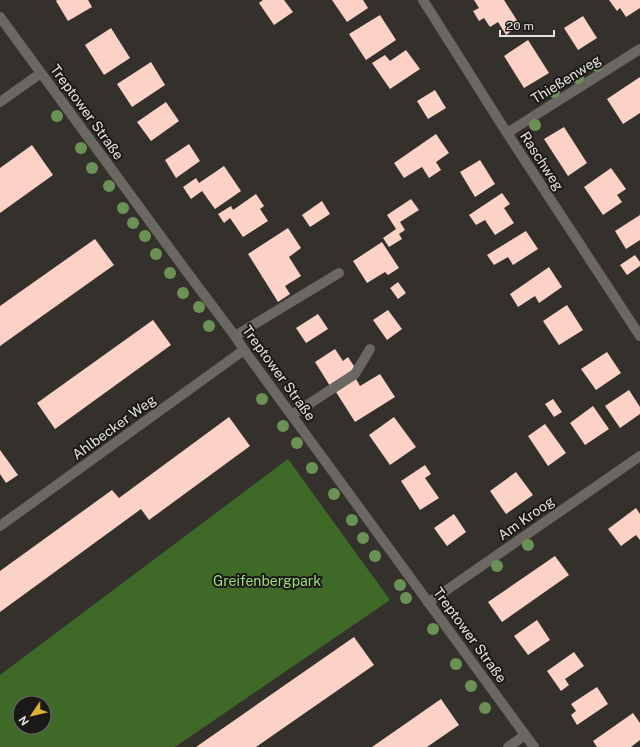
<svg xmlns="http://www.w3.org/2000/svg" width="640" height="747" font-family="'Public Sans',sans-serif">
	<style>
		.green { fill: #3f6927; fill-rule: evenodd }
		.building { fill: #fdd2c6 }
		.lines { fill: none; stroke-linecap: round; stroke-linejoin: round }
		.minor { stroke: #6b6863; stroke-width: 10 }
		.tree { fill: #6c9154 }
		.labels { text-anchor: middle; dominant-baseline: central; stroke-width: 4; stroke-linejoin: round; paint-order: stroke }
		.street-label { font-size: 14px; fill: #e5e3e0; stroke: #1b1917 }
		.park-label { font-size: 14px; fill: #9ae074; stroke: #1b1917 }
	</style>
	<rect width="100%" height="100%" fill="#34312c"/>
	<path class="green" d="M 288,459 L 390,600 L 175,747 L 0,747 L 0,675 ZM 20,703 L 44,703 L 44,727 L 20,727 Z"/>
	<path class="building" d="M 57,0 L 88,0 L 92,7 L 68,21 L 56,1 Z
		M 263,0 L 284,0 L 293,12 L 274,25 L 259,3 Z
		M 332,0 L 363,0 L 368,8 L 347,22 Z
		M 474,0 L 504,0 L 520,25 L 506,35 L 498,22 L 490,27 L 484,18 L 479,21 L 473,11 L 479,8 Z
		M 609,0 L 640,0 L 640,8 L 626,17 L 620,8 L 617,11 Z
		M 380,15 L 396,40 L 366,60 L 349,34 Z
		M 583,16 L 597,38 L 578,50 L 564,28 Z
		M 111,28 L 130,58 L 104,75 L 85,45 Z
		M 528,40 L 549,73 L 524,88 L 504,56 Z
		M 406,50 L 420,69 L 390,89 L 372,63 L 385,55 L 390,61 Z
		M 151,62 L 165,85 L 132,107 L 117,84 Z
		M 640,77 L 640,113 L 623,124 L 607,99 Z
		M 435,90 L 446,108 L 428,119 L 417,101 Z
		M 166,102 L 179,121 L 151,141 L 137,122 Z
		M 564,127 L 587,163 L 568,176 L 544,139 Z
		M 436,134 L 449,153 L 436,162 L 441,170 L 429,178 L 422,167 L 404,178 L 394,163 Z
		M 189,144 L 200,161 L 176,178 L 165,160 Z
		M 32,145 L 53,175 L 0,213 L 0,168 Z
		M 480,160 L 495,184 L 475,197 L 460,172 Z
		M 224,166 L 241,191 L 215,209 L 202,191 L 191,199 L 183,187 L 196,178 L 199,183 Z
		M 611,168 L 626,189 L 617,195 L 622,202 L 603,215 L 584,187 Z
		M 502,193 L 510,204 L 504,208 L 514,223 L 495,235 L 485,220 L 476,225 L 469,215 Z
		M 256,194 L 264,206 L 260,209 L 268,221 L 243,237 L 230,218 L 224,223 L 218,214 L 231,206 L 233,210 Z
		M 411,199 L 419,210 L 400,222 L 405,230 L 399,234 L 402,239 L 389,247 L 383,238 L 396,229 L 387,215 Z
		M 322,201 L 330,214 L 310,227 L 302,215 Z
		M 640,215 L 640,240 L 626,249 L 615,231 Z
		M 288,228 L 301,248 L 289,257 L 301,276 L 285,286 L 290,294 L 278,302 L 248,254 Z
		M 526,231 L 538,249 L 513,265 L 508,257 L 494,265 L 487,255 Z
		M 95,239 L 114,265 L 0,346 L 0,306 Z
		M 382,242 L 399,268 L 388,275 L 385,272 L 367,283 L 353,261 Z
		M 635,255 L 640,262 L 640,266 L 627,275 L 620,265 Z
		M 549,267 L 562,287 L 539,303 L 535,296 L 518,307 L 510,294 Z
		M 398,282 L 406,293 L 398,299 L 390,288 Z
		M 567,305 L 583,330 L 559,345 L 543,321 Z
		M 388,310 L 402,329 L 387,340 L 373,320 Z
		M 318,314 L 328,329 L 306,343 L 296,328 Z
		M 153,320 L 171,345 L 55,429 L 37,403 Z
		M 335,349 L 343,361 L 348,357 L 356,369 L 330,386 L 315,362 Z
		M 607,352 L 621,373 L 596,390 L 581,369 Z
		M 380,374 L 395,397 L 355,422 L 336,392 L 356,379 L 360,386 Z
		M 629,390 L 640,407 L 640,414 L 620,428 L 605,406 Z
		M 553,399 L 562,412 L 554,417 L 545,404 Z
		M 593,406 L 609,429 L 585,445 L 570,423 Z
		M 229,417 L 250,446 L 149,520 L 141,509 L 0,612 L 0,571 L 112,490 L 119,498 Z
		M 394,417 L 416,447 L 390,465 L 369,435 Z
		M 545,424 L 566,453 L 548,466 L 528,436 Z
		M 0,450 L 18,475 L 6,483 L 0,474 Z
		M 425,465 L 431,474 L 425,478 L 439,498 L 420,510 L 401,481 Z
		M 516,472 L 533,495 L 506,514 L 490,491 Z
		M 636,508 L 640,514 L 640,540 L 636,535 L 621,546 L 608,529 Z
		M 454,514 L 466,532 L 447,546 L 434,528 Z
		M 555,556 L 569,575 L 502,622 L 488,602 Z
		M 537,620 L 550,640 L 528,655 L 514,636 Z
		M 354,637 L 374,665 L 256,747 L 196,747 Z
		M 574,652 L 584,666 L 565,679 L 569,685 L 561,691 L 547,671 Z
		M 597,687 L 608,704 L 577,725 L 571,715 L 576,711 L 571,704 Z
		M 441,699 L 459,725 L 427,747 L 372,747 Z
		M 633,713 L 640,723 L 640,740 L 631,747 L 597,747 L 593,741 Z"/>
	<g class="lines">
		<path class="minor" d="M 423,0 L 507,133 L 640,336
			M 0,17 L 184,268 L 235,336 L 244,350 L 534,747
			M 0,102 L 41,73
			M 507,133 L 640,49
			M 235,336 L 339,273
			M 292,415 L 355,374 L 370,349
			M 0,526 L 244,350
			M 428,603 L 640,456
			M 508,747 L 525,735"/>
	</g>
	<g class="tree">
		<circle cx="597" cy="66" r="6"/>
		<circle cx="578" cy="78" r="6"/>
		<circle cx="554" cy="92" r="6"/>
		<circle cx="57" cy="116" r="6"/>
		<circle cx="535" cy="125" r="6"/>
		<circle cx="81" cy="148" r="6"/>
		<circle cx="92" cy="168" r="6"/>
		<circle cx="109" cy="186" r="6"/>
		<circle cx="123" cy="208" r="6"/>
		<circle cx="133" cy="223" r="6"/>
		<circle cx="145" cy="236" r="6"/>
		<circle cx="156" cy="254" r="6"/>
		<circle cx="170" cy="273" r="6"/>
		<circle cx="183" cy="293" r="6"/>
		<circle cx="199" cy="307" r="6"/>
		<circle cx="209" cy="326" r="6"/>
		<circle cx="262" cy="399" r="6"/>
		<circle cx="283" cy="426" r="6"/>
		<circle cx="297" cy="443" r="6"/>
		<circle cx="312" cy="468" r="6"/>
		<circle cx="334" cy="494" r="6"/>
		<circle cx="352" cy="520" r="6"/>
		<circle cx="363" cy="538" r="6"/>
		<circle cx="528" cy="545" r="6"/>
		<circle cx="375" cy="556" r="6"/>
		<circle cx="497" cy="566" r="6"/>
		<circle cx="400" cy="585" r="6"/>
		<circle cx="406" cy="598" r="6"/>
		<circle cx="433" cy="629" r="6"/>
		<circle cx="456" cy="664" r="6"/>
		<circle cx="471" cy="686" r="6"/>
		<circle cx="485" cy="708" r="6"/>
	</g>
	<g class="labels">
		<g class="street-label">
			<text transform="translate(566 79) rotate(-32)">Thießenweg</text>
			<text transform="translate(87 112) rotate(54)">Treptower Straße</text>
			<text transform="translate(542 161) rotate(57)">Raschweg</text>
			<text transform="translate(279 373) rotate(54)">Treptower Straße</text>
			<text transform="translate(114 427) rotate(-36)">Ahlbecker Weg</text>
			<text transform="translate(526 518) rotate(-35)">Am Kroog</text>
			<text transform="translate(470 635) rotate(54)">Treptower Straße</text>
		</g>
		<g class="park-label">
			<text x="267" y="581">Greifenbergpark</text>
		</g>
	</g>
	<g transform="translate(32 715) rotate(235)"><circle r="19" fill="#1b1917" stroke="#6c6a67"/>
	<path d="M0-3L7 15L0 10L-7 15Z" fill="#dfb034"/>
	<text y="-6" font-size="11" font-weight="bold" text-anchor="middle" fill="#e5e3e0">N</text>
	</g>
	<path d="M500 30v6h54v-6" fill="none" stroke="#e5e3e0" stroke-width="2"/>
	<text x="506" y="30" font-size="12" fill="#e5e3e0" stroke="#1b1917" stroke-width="3" paint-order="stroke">20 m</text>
</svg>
